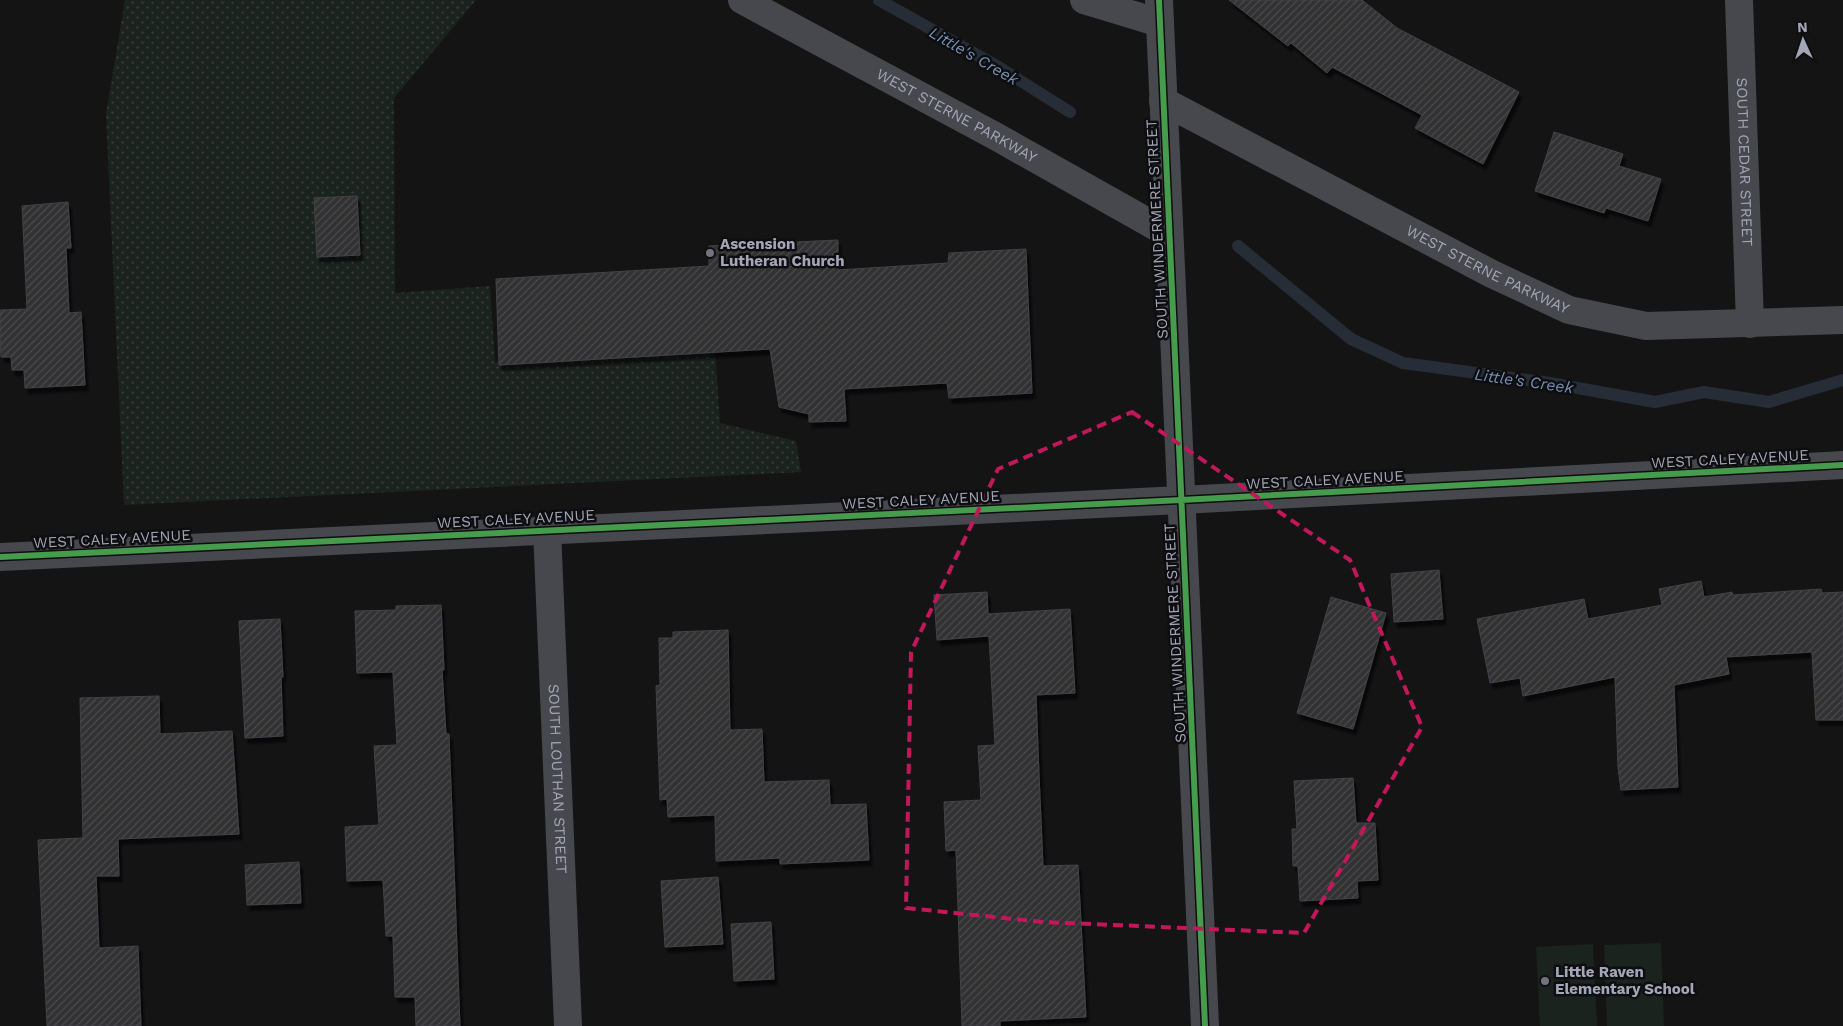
<svg xmlns="http://www.w3.org/2000/svg" width="1843" height="1026" font-family="'Work Sans',sans-serif">
	<style>
		.grass { fill: #1b231e }
		.park { fill: url(#park-dots) }
		.lines { fill: none; stroke-linecap: round; stroke-linejoin: round }
		.stream { stroke: #262d37; stroke-width: 12 }
		.building { fill: url(#building-hatch); stroke: #424348; filter: url(#shadow) }
		.minor { stroke: #47484d; stroke-width: 28 }
		.cycleway-casing { stroke: #0e0e10; stroke-width: 9 }
		.cycleway { stroke: #469c4c; stroke-width: 6 }
		.marked { fill: none; stroke: #c2185b; stroke-width: 4; stroke-dasharray: 10 6; stroke-linejoin: round }
		.poi-dot { fill: #71737e; stroke: #0e0e10; stroke-width: 2 }
		.labels { text-anchor: middle; dominant-baseline: central; stroke-width: 5; stroke-linejoin: round; paint-order: stroke }
		.street-label { font-size: 15px; fill: #a3a6b7; stroke: #0e0e10 }
		.poi-label { font-size: 15px; font-weight: bold; fill: #a3a6b7; stroke: #0e0e10; text-anchor: start }
		.water-label { font-size: 16px; font-style: italic; fill: #7690b6; stroke: #0e0e10 }
	</style>
	<defs>
		<pattern id="park-dots" width="8" height="8" patternUnits="userSpaceOnUse" patternTransform="scale(1.25)"><rect width="8" height="8" fill="#1b231e"/><path d="M2 2h.1M6 6h.1" fill="none" stroke="#39403c" stroke-width="1.8" stroke-linecap="round"/></pattern>
		<pattern id="building-hatch" width="6" height="6" patternUnits="userSpaceOnUse" patternTransform="scale(1.25)"><rect width="6" height="6" fill="#303032"/><path d="M-1 1l2-2M0 6l6-6M5 7l2-2" fill="none" stroke="#4b4b4d"/></pattern>
		<filter id="shadow"><feDropShadow dx="3" dy="5.5" stdDeviation="1" flood-color="#0009"/></filter>
	</defs>
	<rect width="100%" height="100%" fill="#141414"/>
	<path class="grass" d="M 1661,943 L 1664,1026 L 1607,1026 L 1604,945 Z
		M 1593,944 L 1597,1026 L 1540,1026 L 1536,947 Z"/>
	<path class="park" d="M 125,0 L 476,0 L 394,98 L 395,293 L 490,286 L 495,362 L 715,350 L 720,423 L 796,441 L 801,472 L 124,505 L 106,114 Z"/>
	<g class="lines">
		<path class="stream" d="M 879,0 L 997,66 L 1070,112
			M 1238,246 L 1351,339 L 1403,363 L 1550,383 L 1655,402 L 1704,392 L 1769,402 L 1843,380"/>
	</g>
	<path class="building" d="M 1229,0 L 1362,0 L 1397,28 L 1519,92 L 1483,164 L 1415,128 L 1422,115 L 1332,67 L 1327,73 L 1291,43 L 1288,46 Z
		M 1554,132 L 1623,154 L 1619,166 L 1661,179 L 1648,221 L 1606,208 L 1604,213 L 1535,191 Z
		M 357,196 L 360,255 L 317,257 L 314,198 Z
		M 68,202 L 71,248 L 66,248 L 69,313 L 81,312 L 85,385 L 25,388 L 24,370 L 12,370 L 11,357 L 1,357 L 0,338 L 0,310 L 27,309 L 22,206 Z
		M 838,240 L 838,270 L 948,263 L 949,253 L 1026,249 L 1032,393 L 949,398 L 947,383 L 844,389 L 846,421 L 809,422 L 809,414 L 779,407 L 770,349 L 499,365 L 496,279 L 709,266 L 709,246 Z
		M 1439,570 L 1443,619 L 1394,622 L 1391,574 Z
		M 1701,581 L 1704,597 L 1732,592 L 1733,595 L 1821,589 L 1822,593 L 1843,592 L 1843,720 L 1816,720 L 1812,652 L 1726,657 L 1729,674 L 1674,685 L 1678,787 L 1621,790 L 1618,768 L 1615,677 L 1523,696 L 1520,678 L 1490,683 L 1477,619 L 1584,599 L 1588,619 L 1662,605 L 1659,589 Z
		M 987,592 L 988,614 L 1070,609 L 1075,693 L 1036,695 L 1039,774 L 1043,866 L 1078,865 L 1086,1017 L 1000,1021 L 1000,1026 L 962,1026 L 956,850 L 946,851 L 944,802 L 981,800 L 978,746 L 995,745 L 989,636 L 937,640 L 934,595 Z
		M 1331,597 L 1386,613 L 1353,729 L 1297,713 Z
		M 441,605 L 444,670 L 442,670 L 446,734 L 449,734 L 460,1026 L 416,1026 L 415,997 L 395,997 L 393,936 L 386,936 L 383,880 L 347,881 L 345,827 L 379,825 L 374,746 L 397,745 L 393,672 L 357,673 L 355,611 L 396,610 L 396,606 Z
		M 280,619 L 283,677 L 281,677 L 283,736 L 245,738 L 239,621 Z
		M 728,630 L 730,730 L 762,729 L 764,782 L 829,780 L 830,805 L 866,804 L 869,860 L 780,864 L 780,858 L 716,861 L 715,815 L 668,817 L 667,799 L 660,800 L 656,686 L 660,685 L 659,638 L 673,638 L 673,632 Z
		M 159,696 L 160,734 L 232,731 L 239,834 L 118,839 L 119,876 L 96,876 L 99,948 L 138,946 L 141,1026 L 47,1026 L 38,840 L 83,838 L 80,698 Z
		M 1353,778 L 1356,823 L 1375,823 L 1378,880 L 1357,881 L 1358,898 L 1300,901 L 1298,866 L 1293,866 L 1292,829 L 1297,829 L 1294,781 Z
		M 299,862 L 301,903 L 247,905 L 245,865 Z
		M 718,877 L 723,944 L 665,947 L 661,881 Z
		M 771,922 L 774,979 L 734,981 L 731,924 Z"/>
	<g class="lines">
		<g class="minor">
			<path id="s1" d="M 742,0 L 997,137 L 1169,234"/>
			<path d="M 1084,0 L 1160,23"/>
			<path d="M 1159,0 L 1205,1026"/>
			<path id="s2" d="M 1739,0 L 1750,324"/>
			<path id="s3" d="M 1163,101 L 1492,274 L 1569,310 L 1646,326 L 1843,320"/>
			<path id="s4" d="M 547,530 L 568,1026"/>
			<path d="M 0,557 L 1181,500 L 1843,465"/>
		</g>
		<g class="cycleway-casing">
			<path id="cycleway" d="M 1159,0 L 1205,1026
				M 0,557 L 1181,500 L 1843,465"/>
		</g>
		<use href="#cycleway" class="cycleway"/>
	</g>
	<path class="marked" d="M 1132,412 L 1350,560 L 1422,727 L 1304,933 L 1043,922 L 906,908 L 911,652 L 998,469 Z"/>
	<g class="poi-dot">
		<circle cx="710" cy="253" r="5"/>
		<circle cx="1545" cy="981" r="5"/>
	</g>
	<g class="labels">
		<g class="street-label">
			<text stroke="none"><textPath href="#s1" startOffset="244">WEST STERNE PARKWAY</textPath></text>
			<text stroke="none"><textPath href="#s2" startOffset="162">SOUTH CEDAR STREET</textPath></text>
			<text transform="translate(1157 229) rotate(-93)">SOUTH WINDERMERE STREET</text>
			<text stroke="none"><textPath href="#s3" startOffset="366">WEST STERNE PARKWAY</textPath></text>
			<text transform="translate(1730 459) rotate(-3)">WEST CALEY AVENUE</text>
			<text transform="translate(1325 480) rotate(-3)">WEST CALEY AVENUE</text>
			<text transform="translate(921 500) rotate(-3)">WEST CALEY AVENUE</text>
			<text transform="translate(516 519) rotate(-3)">WEST CALEY AVENUE</text>
			<text transform="translate(112 539) rotate(-3)">WEST CALEY AVENUE</text>
			<text transform="translate(1175 633) rotate(-93)">SOUTH WINDERMERE STREET</text>
			<text stroke="none"><textPath href="#s4" startOffset="249">SOUTH LOUTHAN STREET</textPath></text>
		</g>
		<g class="poi-label">
			<text x="720" y="244">Ascension<tspan x="720" dy="17">Lutheran Church</tspan></text>
			<text x="1555" y="972">Little Raven<tspan x="1555" dy="17">Elementary School</tspan></text>
		</g>
		<g class="water-label">
			<text transform="translate(974 56) rotate(30)">Little's Creek</text>
			<text transform="translate(1524 381) rotate(8)">Little's Creek</text>
		</g>
	</g>
	<g transform="translate(1803 40) rotate(357)" stroke="#0e0e10" stroke-width="4" paint-order="stroke">
	<path d="M0-4L9 19L0 12L-9 19Z" fill="#a3a6b7"/>
	<text y="-8" font-size="14" font-weight="bold" text-anchor="middle" fill="#a3a6b7">N</text>
	</g>
</svg>
